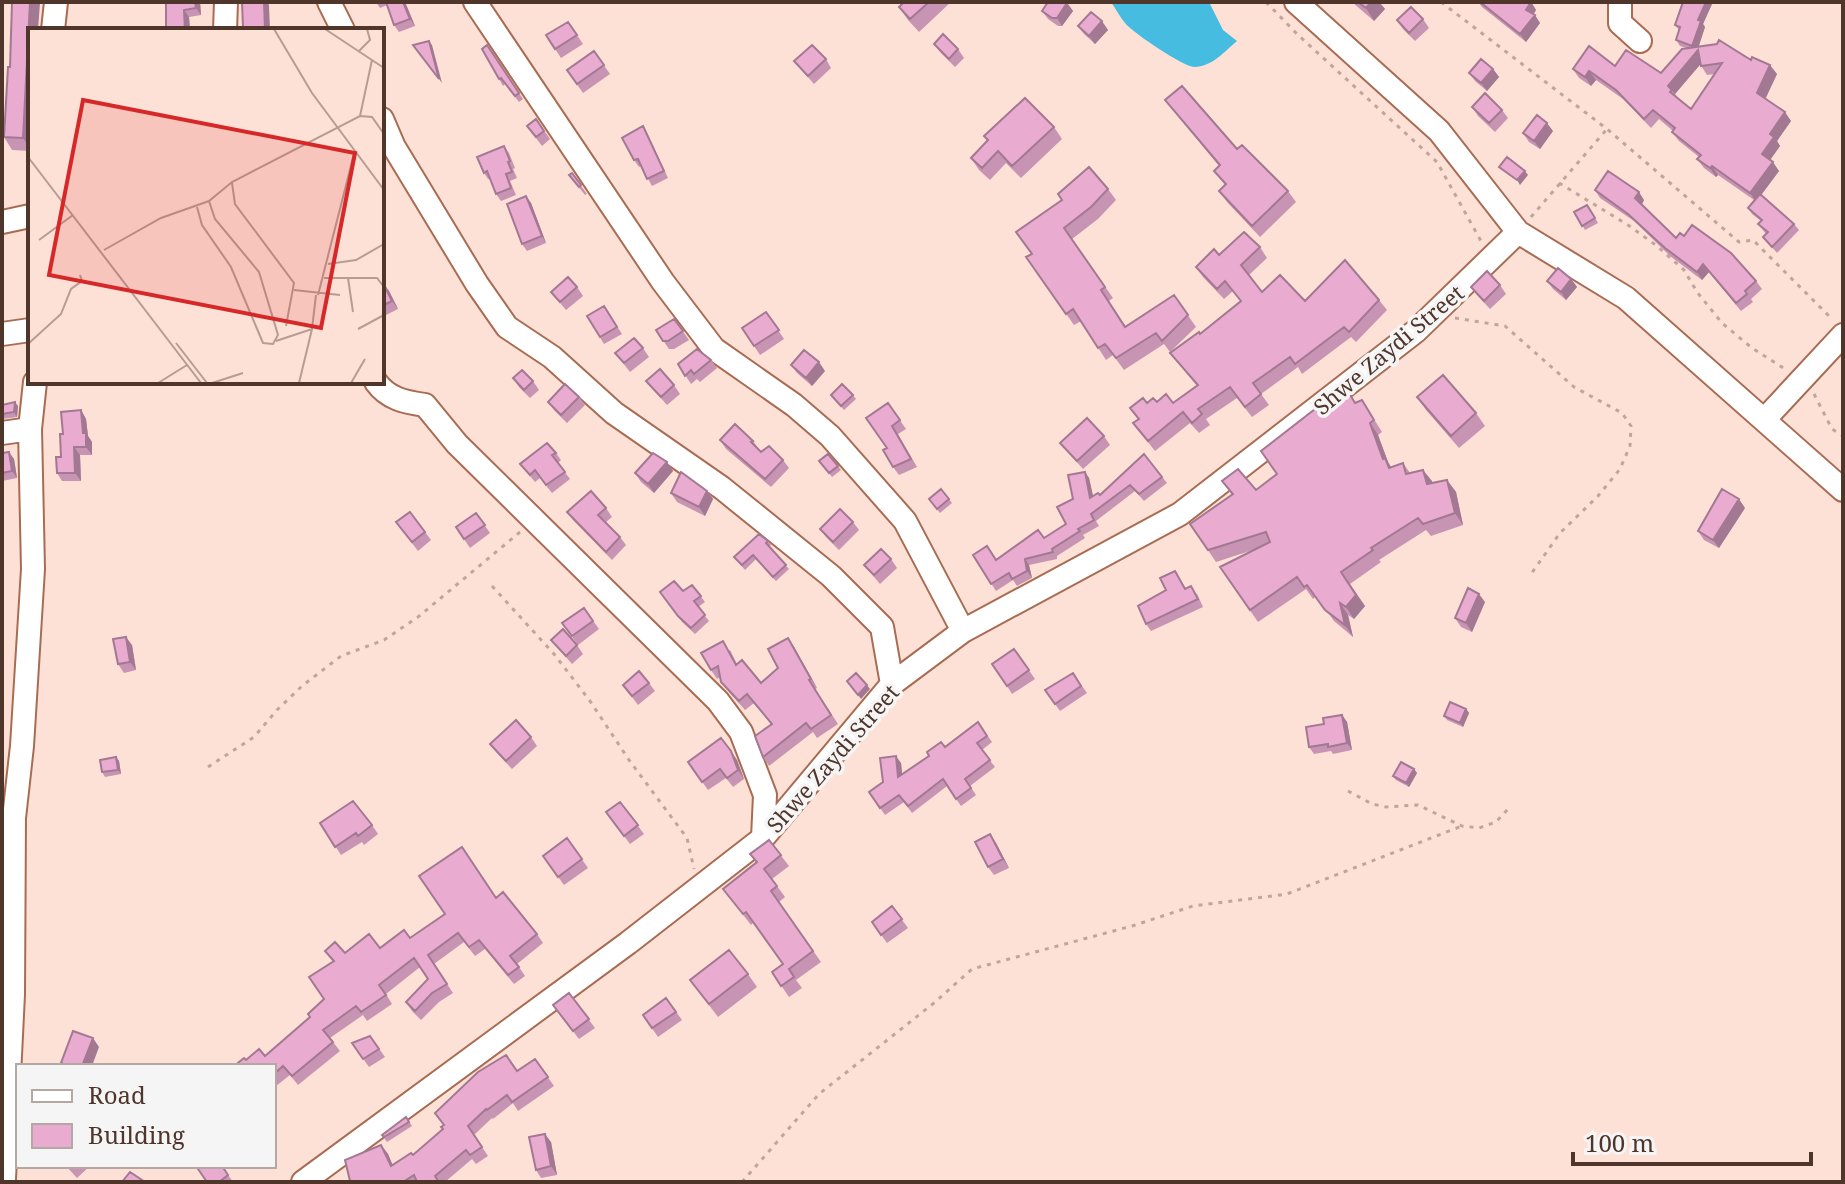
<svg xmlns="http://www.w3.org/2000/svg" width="1845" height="1184" font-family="'Noto Serif',serif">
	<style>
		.water { fill: #46bce1 }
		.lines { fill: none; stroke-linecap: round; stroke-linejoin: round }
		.minor-casing { stroke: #a86c53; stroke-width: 26 }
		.path { stroke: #c1a59a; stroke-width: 3; stroke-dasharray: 4 6; stroke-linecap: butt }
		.minor { stroke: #fff; stroke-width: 22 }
		.wall { fill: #c894b3; fill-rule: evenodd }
		.shaded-wall { fill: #a37892 }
		.building { fill: #e9acd0; stroke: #a37892; stroke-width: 2; fill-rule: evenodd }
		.labels { text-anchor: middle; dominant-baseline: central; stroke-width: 7; stroke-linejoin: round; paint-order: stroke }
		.street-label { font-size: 22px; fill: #4f352a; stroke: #f5f5f5 }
		.inset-road { fill: none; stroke: #b79c91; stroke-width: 2 }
		.view { fill: #d62828; fill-opacity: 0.15; stroke: #d62828; stroke-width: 4 }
		.inset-edge { fill: none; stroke: #4f352a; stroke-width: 4 }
	</style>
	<rect width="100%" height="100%" fill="#fde1d6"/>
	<path class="water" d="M 1111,2 L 1209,2 L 1223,30 L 1237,41 C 1225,51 1212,67 1194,67 C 1184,67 1133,33 1125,23 C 1120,17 1116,9 1111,2 Z"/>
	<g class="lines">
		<g class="minor-casing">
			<path id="minor" d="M 329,2 L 343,30
				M 475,2 L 663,282 L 714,349 L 794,405 L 830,436 L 905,521 L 963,631
				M 1296,2 L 1439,131 L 1518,232 L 1626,298 L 1843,490
				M 1620,2 L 1620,23 L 1640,41
				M 53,30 L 56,2
				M 225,30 L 226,2
				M 382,119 L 394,147 L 477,284 L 507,327 L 552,357 L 614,413 L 722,488 L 831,576 L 882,627 L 892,684
				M 2,222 L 30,216
				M 2,334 L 30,330
				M 376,382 C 388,399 405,402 425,405 L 457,444 L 718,701 L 741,732 L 765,795 L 763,838
				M 1764,420 L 1843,335
				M 2,433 L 30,429
				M 4,1179 L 13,994 L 14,818 L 22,746 L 33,569 L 30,429 L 35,382
				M 303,1182 L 628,943 L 763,838 L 892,684 L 963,631 L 1180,514 L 1416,331 L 1518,232"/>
		</g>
		<path class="path" d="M 1266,2 L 1298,35 L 1437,162 L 1481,241
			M 1441,2 L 1607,129 L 1739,242 L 1753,240 L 1832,319
			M 1559,183 L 1628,225 L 1657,246 L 1684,270 L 1697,292 L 1722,323 L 1752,348 L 1785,369
			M 1531,217 L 1607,129
			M 1455,318 L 1505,326 L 1574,387 L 1622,413 L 1631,426 L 1630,446 L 1620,469 L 1598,496 L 1560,533 L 1531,574
			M 1814,394 L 1832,429 L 1843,436
			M 492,586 L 554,654 L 590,701 L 629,760 L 687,838 L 694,869
			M 208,767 L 254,737 L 277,710 L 302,686 L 341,656 L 384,640 L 418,617 L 520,532
			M 1348,791 L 1372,804 L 1386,807 L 1418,805 L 1462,826 L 1479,828 L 1496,822 L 1508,809
			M 742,1182 L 819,1094 L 934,1003 L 972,969 L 1132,926 L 1193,906 L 1287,894 L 1462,826"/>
		<use href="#minor" class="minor"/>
	</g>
	<path class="wall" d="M 12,2 L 40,3 L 30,30 L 30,151 L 12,150 L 4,137 L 10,67 Z
		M 166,2 L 200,2 L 201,15 L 189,17 L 190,30 L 166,30 Z
		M 376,2 L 405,2 L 415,26 L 399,32 L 394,25 L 387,5 L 380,8 Z
		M 904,2 L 951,2 L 919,32 L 908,20 L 899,7 Z
		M 1352,2 L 1379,2 L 1385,9 L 1374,21 Z
		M 1478,2 L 1531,2 L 1536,10 L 1533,14 L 1540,23 L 1526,42 L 1482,7 Z
		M 1067,3 L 1073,11 L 1062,26 L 1058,26 L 1048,19 L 1042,11 Z
		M 1712,4 L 1703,24 L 1705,27 L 1698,47 L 1751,60 L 1777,74 L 1765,98 L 1791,121 L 1777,141 L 1780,146 L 1770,160 L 1779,171 L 1761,195 L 1794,224 L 1799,230 L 1777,253 L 1763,237 L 1766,234 L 1758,224 L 1761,221 L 1752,214 L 1748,208 L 1754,200 L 1718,175 L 1716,177 L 1704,168 L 1697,159 L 1699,157 L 1679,141 L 1672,132 L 1673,131 L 1659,119 L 1651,128 L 1623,99 L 1596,80 L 1591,86 L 1579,78 L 1573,69 L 1615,66 L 1661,73 L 1687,48 L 1680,46 L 1676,40 L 1679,30 L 1675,25 ZM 1700,64 L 1707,75 L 1715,74 L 1691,109 L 1679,99 L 1675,94 Z
		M 1423,19 L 1429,28 L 1415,41 L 1403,29 L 1397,20 Z
		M 568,22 L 583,44 L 561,58 L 546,35 Z
		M 1078,26 L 1108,30 L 1095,44 L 1084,34 Z
		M 934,44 L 958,49 L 964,58 L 955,67 L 940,52 Z
		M 487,45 L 523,99 L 519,102 L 505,84 L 503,86 L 499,79 Z
		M 594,51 L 610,74 L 583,93 L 567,70 Z
		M 826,59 L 831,68 L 814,84 L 794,61 Z
		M 1493,69 L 1499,77 L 1487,91 L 1475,81 L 1469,73 Z
		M 1165,100 L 1237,149 L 1288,191 L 1296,202 L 1260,237 L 1227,202 L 1219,191 L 1225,185 L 1214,171 L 1219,166 Z
		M 1472,107 L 1502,110 L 1508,118 L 1495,132 L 1478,116 Z
		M 536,119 L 550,139 L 542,146 L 527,126 Z
		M 1054,127 L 1062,139 L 1021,178 L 1006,163 L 990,180 L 979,170 L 971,158 L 987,141 L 984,136 Z
		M 1553,131 L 1540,149 L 1529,142 L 1523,133 Z
		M 647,133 L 668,178 L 652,186 L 641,166 L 639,167 L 634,160 Z
		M 504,146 L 509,153 L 515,168 L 513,169 L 517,178 L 510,181 L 516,195 L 501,201 L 496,194 L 490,179 L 488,179 L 484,173 Z
		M 572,173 L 587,194 L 585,195 L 569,175 Z
		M 1108,189 L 1116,200 L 1098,219 L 1072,239 L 1113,298 L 1109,301 L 1126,327 L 1174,295 L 1196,327 L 1170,352 L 1164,344 L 1124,370 L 1113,355 L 1106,360 L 1081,321 L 1074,325 L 1026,257 Z
		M 1595,190 L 1644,200 L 1642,204 L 1676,238 L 1756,281 L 1762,289 L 1751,299 L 1753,302 L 1741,311 L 1709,272 L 1702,280 L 1670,256 L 1634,221 L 1600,198 Z
		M 526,196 L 531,203 L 546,243 L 527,251 L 522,244 Z
		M 1587,205 L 1598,223 L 1585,230 L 1574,212 Z
		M 1260,247 L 1267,258 L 1249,275 L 1262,292 L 1305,301 L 1379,300 L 1387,310 L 1356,342 L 1351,337 L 1302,374 L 1298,367 L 1261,394 L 1269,405 L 1252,417 L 1237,398 L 1206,419 L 1210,425 L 1199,433 L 1190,423 L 1155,451 L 1133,423 L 1138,419 L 1130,408 L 1147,403 L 1157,402 L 1173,403 L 1197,386 L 1170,353 L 1200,334 L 1241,301 L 1233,291 L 1224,299 L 1203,277 L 1196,267 L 1219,255 Z
		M 1571,279 L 1577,287 L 1566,300 L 1553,289 L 1547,281 Z
		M 382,283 L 389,291 L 398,309 L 382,317 Z
		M 1500,285 L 1506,294 L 1490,309 L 1477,295 L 1471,287 Z
		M 577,287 L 583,296 L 566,310 L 551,292 Z
		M 604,306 L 622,334 L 604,344 L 587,316 Z
		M 766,312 L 784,339 L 760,355 L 742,328 Z
		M 674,319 L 689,340 L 674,349 L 669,349 L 656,330 Z
		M 643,348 L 649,357 L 630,372 L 615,353 Z
		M 711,360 L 717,368 L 700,382 L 697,379 L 691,384 L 678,364 Z
		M 791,365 L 825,371 L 812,386 L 797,373 Z
		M 513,378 L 533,381 L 539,390 L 530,398 L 519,387 Z
		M 646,381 L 674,385 L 680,394 L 667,405 Z
		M 1349,393 L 1356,403 L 1362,400 L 1382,432 L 1378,435 L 1388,462 L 1391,467 L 1403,463 L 1410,473 L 1432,481 L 1432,483 L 1447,480 L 1456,492 L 1463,525 L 1431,536 L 1426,530 L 1379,560 L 1381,562 L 1350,584 L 1365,606 L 1354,619 L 1348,615 L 1353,637 L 1334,621 L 1316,596 L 1313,599 L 1306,589 L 1258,622 L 1220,567 L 1256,549 L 1216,562 L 1190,524 L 1232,495 L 1222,481 L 1256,490 L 1277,474 L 1327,406 Z
		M 831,395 L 853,395 L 856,399 L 844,410 Z
		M 579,397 L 585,405 L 567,423 L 554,410 L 548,402 Z
		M 1417,397 L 1476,413 L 1485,426 L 1459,448 L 1426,410 Z
		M 888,403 L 906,429 L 898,434 L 917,467 L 899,475 L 893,467 L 887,448 Z
		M 2,405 L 18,406 L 17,417 L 2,419 Z
		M 81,410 L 86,419 L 88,436 L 92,442 L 92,455 L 80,455 L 81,481 L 62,481 L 57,473 L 61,457 L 63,434 Z
		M 1104,436 L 1110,445 L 1083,469 L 1060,443 Z
		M 720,440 L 753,441 L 761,452 L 783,460 L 789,468 L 771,487 L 726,449 Z
		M 2,453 L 14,459 L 17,478 L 2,481 Z
		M 556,453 L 561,460 L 558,463 L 570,479 L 552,493 L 540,478 L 535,482 L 520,464 Z
		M 1144,454 L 1167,483 L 1144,501 L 1135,491 L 1096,521 L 1099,526 L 1083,535 L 1085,538 L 1057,556 L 1057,559 L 1029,565 L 1032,578 L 1017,586 L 1013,580 L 996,591 L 973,555 L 996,559 L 1044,538 L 1066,524 L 1073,499 L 1085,472 L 1089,478 L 1093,496 L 1100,495 Z
		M 819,461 L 838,466 L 841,470 L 832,477 Z
		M 667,462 L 673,471 L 654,493 L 641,482 L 635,473 Z
		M 941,489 L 952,503 L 940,513 L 929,499 Z
		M 707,491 L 713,499 L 705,516 L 677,502 L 671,493 Z
		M 606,508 L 612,517 L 606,522 L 620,537 L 626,545 L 612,560 L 573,520 L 567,512 Z
		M 1745,508 L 1719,548 L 1704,540 L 1698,531 Z
		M 410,512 L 431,540 L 418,551 L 396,522 Z
		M 476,513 L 490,533 L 470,548 L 456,527 Z
		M 853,522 L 859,530 L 839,550 L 826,537 L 820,529 Z
		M 768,541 L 771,545 L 769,547 L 789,569 L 776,581 L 756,559 L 745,570 L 734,557 Z
		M 891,559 L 897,568 L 880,584 L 864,565 Z
		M 1175,571 L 1186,589 L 1197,594 L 1203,607 L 1151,631 L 1146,624 L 1166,590 Z
		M 692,585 L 705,602 L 698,607 L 709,621 L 695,634 L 682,622 L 660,592 L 683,591 Z
		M 1485,602 L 1472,632 L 1461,627 L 1455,618 Z
		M 584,608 L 599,629 L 578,645 L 562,623 Z
		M 551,640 L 577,645 L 583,654 L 572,664 Z
		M 132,645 L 136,670 L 124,673 L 118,664 Z
		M 794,647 L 817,688 L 815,689 L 838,724 L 817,738 L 813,732 L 769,766 L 763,757 L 771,724 L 754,703 L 745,710 L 728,691 L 721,682 L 720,677 L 717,679 L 711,670 L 730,650 L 737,664 L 761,683 L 778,668 Z
		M 1014,649 L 1035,679 L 1012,694 L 1007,686 Z
		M 1073,673 L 1087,693 L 1060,711 L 1045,690 Z
		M 649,683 L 655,691 L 638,705 L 623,685 Z
		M 1466,709 L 1469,713 L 1463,727 L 1447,720 L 1444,716 Z
		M 1342,715 L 1347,722 L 1352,750 L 1333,754 L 1331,751 L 1314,754 L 1309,747 L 1324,724 Z
		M 978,722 L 992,742 L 982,750 L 995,767 L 970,786 L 976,795 L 961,806 L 947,786 L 912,813 L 904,802 L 885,815 L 869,792 L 883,782 L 901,763 L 902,774 L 945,747 Z
		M 531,737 L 537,746 L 512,769 L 496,752 L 490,744 Z
		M 116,757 L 119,761 L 121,774 L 105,777 L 102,772 Z
		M 737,760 L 744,779 L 733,787 L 726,778 L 708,790 L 688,762 Z
		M 1414,769 L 1417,773 L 1409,787 L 1396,780 L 1393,776 Z
		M 620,802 L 644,834 L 630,844 L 606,812 Z
		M 320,823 L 372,825 L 378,834 L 364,845 L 362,842 L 341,855 Z
		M 567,838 L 588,868 L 564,885 L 543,856 Z
		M 769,840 L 789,866 L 772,879 L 785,897 L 779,902 L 821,962 L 796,980 L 802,988 L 789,997 L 772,972 L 783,964 L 753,923 L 751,925 L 723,889 L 756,862 Z
		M 996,843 L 1009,868 L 994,875 L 988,867 Z
		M 496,898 L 537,934 L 543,943 L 517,964 L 525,976 L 514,984 L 485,949 L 475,956 L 464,942 L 434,964 L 453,993 L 439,1002 L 421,1020 L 412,1011 L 406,1002 L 428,979 L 420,967 L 386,994 L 392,1004 L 367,1021 L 363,1015 L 330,1038 L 340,1051 L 298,1085 L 290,1075 L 276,1086 L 274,1084 L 274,1066 L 246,1060 L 265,1056 L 310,1017 L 324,999 L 333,962 L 325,951 L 345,953 L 380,948 L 410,938 Z
		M 892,906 L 908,928 L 887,943 L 872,922 Z
		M 748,974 L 757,987 L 718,1017 L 690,980 Z
		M 569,993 L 595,1028 L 579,1039 L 553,1005 Z
		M 666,998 L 682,1020 L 658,1037 L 643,1015 Z
		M 370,1036 L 385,1057 L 369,1067 L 352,1043 Z
		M 535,1059 L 554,1086 L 518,1111 L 513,1103 L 493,1119 L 492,1118 L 474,1135 L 488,1156 L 476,1164 L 472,1159 L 445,1182 L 349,1182 L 381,1145 L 388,1154 L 392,1165 L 413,1155 L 517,1071 Z
		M 406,1117 L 412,1126 L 387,1142 L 382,1135 Z
		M 551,1142 L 557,1175 L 541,1178 L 536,1170 Z
		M 66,1166 L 90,1166 L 77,1178 Z
		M 222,1166 L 233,1182 L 207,1182 Z"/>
	<path class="shaded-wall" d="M 30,2 L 40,3 L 38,30 L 30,30 L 30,148 L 23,138 Z
		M 195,2 L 200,2 L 201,15 L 196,8 Z
		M 264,2 L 267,2 L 269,5 L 270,30 L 265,30 Z
		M 403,2 L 405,2 L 415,26 L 410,19 Z
		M 1371,2 L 1379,2 L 1385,9 L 1374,21 L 1366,8 Z
		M 1531,2 L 1536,10 L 1532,17 L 1526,10 Z
		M 1706,2 L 1711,2 L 1712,4 L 1703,24 L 1705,27 L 1697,52 L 1692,46 L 1698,20 Z
		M 1067,3 L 1073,11 L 1062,26 L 1057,18 Z
		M 184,10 L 189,17 L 190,30 L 185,30 Z
		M 1535,15 L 1540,23 L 1526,42 L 1520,34 Z
		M 1102,21 L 1108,30 L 1095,44 L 1089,36 Z
		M 429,41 L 432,45 L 442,83 L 439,79 Z
		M 1698,50 L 1705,59 L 1675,94 L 1668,86 Z
		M 1770,65 L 1777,74 L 1764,102 L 1757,93 Z
		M 1493,69 L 1499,77 L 1487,91 L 1481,83 Z
		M 1589,71 L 1596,80 L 1591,86 L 1585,77 Z
		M 1785,112 L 1791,121 L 1777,141 L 1780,146 L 1768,163 L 1762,154 L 1770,134 Z
		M 1547,123 L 1553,131 L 1540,149 L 1534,141 Z
		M 1773,162 L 1779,171 L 1756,202 L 1750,193 Z
		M 1712,166 L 1718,175 L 1716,177 L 1710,168 Z
		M 1525,171 L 1528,175 L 1520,185 L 1517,180 Z
		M 1639,192 L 1644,200 L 1641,206 L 1635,198 Z
		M 526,196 L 531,203 L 546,243 L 542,236 Z
		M 1703,264 L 1709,272 L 1702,280 L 1697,272 Z
		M 1571,279 L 1577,287 L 1566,300 L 1561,292 Z
		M 383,283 L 389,291 L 398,309 L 392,301 Z
		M 819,362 L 825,371 L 812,386 L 806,378 Z
		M 15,402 L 18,406 L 17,417 L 14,412 Z
		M 81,410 L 86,419 L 88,436 L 92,442 L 92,455 L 86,447 L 83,433 Z
		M 1370,423 L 1378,435 L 1388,462 L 1398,480 L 1383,459 Z
		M 74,447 L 80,455 L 81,481 L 75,473 Z
		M 9,452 L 14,459 L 17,478 L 12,471 Z
		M 667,462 L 673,471 L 654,493 L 648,484 Z
		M 1423,470 L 1432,481 L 1435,496 L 1427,484 Z
		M 1085,472 L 1089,478 L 1095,505 L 1090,498 Z
		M 1447,480 L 1456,492 L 1463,525 L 1455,513 Z
		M 707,491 L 713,499 L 705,516 L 699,507 Z
		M 1739,499 L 1745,508 L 1719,548 L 1713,540 Z
		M 1025,559 L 1029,565 L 1032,578 L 1027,571 Z
		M 1341,572 L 1365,606 L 1354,619 L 1346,607 Z
		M 1479,594 L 1485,602 L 1472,632 L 1466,623 Z
		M 1340,603 L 1348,615 L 1353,637 L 1345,625 Z
		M 126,637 L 132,645 L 136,670 L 130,662 Z
		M 788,638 L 794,647 L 817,688 L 811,679 Z
		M 867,685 L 870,689 L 861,699 L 858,695 Z
		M 1466,709 L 1469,713 L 1463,727 L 1460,723 Z
		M 1342,715 L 1347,722 L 1352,750 L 1347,743 Z
		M 731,751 L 737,760 L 744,779 L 738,770 Z
		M 896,756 L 901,763 L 903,784 L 898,777 Z
		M 116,757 L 119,761 L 121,774 L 118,770 Z
		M 1414,769 L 1417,773 L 1409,787 L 1406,783 Z
		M 990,834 L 996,843 L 1009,868 L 1003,859 Z
		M 93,1038 L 99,1047 L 92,1066 L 82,1066 Z
		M 545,1134 L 551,1142 L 557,1175 L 551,1166 Z
		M 381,1145 L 388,1154 L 397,1175 L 391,1166 Z"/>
	<path class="building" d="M 12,2 L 30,2 L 23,138 L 4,137 L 8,67 L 10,67 Z
		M 166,2 L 195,2 L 196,8 L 184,10 L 185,30 L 166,30 Z
		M 242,2 L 264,2 L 265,30 L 246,30 L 246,27 L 243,27 Z
		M 386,2 L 403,2 L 410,19 L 394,25 Z
		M 904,2 L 929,2 L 910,19 L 899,7 Z
		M 1048,2 L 1066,2 L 1067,3 L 1057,18 L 1052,18 L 1042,11 Z
		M 1358,2 L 1371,2 L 1366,8 Z
		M 1480,2 L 1531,2 L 1526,10 L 1535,15 L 1520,34 Z
		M 1683,2 L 1706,2 L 1698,20 L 1701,21 L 1692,46 L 1676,40 L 1680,27 L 1675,25 Z
		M 1411,7 L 1423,19 L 1409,33 L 1397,20 Z
		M 1091,12 L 1102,21 L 1089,36 L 1078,26 Z
		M 568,22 L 577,35 L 555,49 L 546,35 Z
		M 943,34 L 958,49 L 949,59 L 934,44 Z
		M 1719,40 L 1751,60 L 1752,57 L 1770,65 L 1757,93 L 1785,112 L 1770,134 L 1774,137 L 1762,154 L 1773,162 L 1750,193 L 1712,166 L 1710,168 L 1697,159 L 1701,155 L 1672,132 L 1675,128 L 1653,110 L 1644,119 L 1616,90 L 1589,71 L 1585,77 L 1573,69 L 1589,46 L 1615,66 L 1626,50 L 1661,73 L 1682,49 L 1717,44 ZM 1698,50 L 1701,66 L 1722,63 L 1691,109 L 1670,92 L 1672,90 L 1668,86 Z
		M 429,41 L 439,79 L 413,45 Z
		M 487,45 L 519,93 L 515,96 L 501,78 L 499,79 L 482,49 Z
		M 812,45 L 826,59 L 808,76 L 794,61 Z
		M 594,51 L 604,65 L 577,84 L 567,70 Z
		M 1481,59 L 1493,69 L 1481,83 L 1469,73 Z
		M 1182,86 L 1237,149 L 1242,145 L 1288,191 L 1252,226 L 1219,191 L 1226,184 L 1214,171 L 1220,165 L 1165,100 Z
		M 1485,93 L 1502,110 L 1489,123 L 1472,107 Z
		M 1025,98 L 1054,127 L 1012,166 L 998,151 L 982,168 L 971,158 L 988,140 L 984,136 Z
		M 1537,115 L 1547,123 L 1534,141 L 1523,133 Z
		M 536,119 L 544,131 L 536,137 L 527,126 Z
		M 643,126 L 664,171 L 647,179 L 638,159 L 634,160 L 622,138 Z
		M 504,146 L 510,161 L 508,162 L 512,172 L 506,174 L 511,188 L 496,194 L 487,171 L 484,173 L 477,157 Z
		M 1507,157 L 1525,171 L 1517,180 L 1499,167 Z
		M 1089,167 L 1108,189 L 1091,207 L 1064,228 L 1105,287 L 1101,290 L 1125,327 L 1174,295 L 1188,315 L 1162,341 L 1156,333 L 1116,358 L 1105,344 L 1098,348 L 1073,309 L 1066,314 L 1026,257 L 1032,254 L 1016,232 L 1062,200 L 1058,194 Z
		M 1608,171 L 1639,192 L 1635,198 L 1676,238 L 1680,233 L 1684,236 L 1692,225 L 1731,253 L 1756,281 L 1745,291 L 1747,294 L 1736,303 L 1703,264 L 1697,272 L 1665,248 L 1628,214 L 1595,190 Z
		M 572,173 L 581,185 L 579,187 L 569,175 Z
		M 1760,194 L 1794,224 L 1772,247 L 1763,237 L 1768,232 L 1758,224 L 1762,220 L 1748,208 Z
		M 526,196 L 542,236 L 522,244 L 507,204 Z
		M 1587,205 L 1595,218 L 1582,226 L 1574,212 Z
		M 1244,232 L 1260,247 L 1241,265 L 1262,292 L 1280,275 L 1305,301 L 1345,260 L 1379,300 L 1349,332 L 1344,327 L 1295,364 L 1290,357 L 1253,383 L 1261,394 L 1245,407 L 1230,387 L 1198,409 L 1202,414 L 1192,423 L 1183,412 L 1148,441 L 1133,423 L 1139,419 L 1130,408 L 1143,398 L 1147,403 L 1153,398 L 1157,402 L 1166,394 L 1173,403 L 1198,385 L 1170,353 L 1199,332 L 1200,334 L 1241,301 L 1225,281 L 1217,289 L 1196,267 L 1214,249 L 1219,255 Z
		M 1558,268 L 1571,279 L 1561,292 L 1547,281 Z
		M 1487,271 L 1500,285 L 1484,301 L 1471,287 Z
		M 568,277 L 577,287 L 560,302 L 551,292 Z
		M 382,283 L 383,283 L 392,301 L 382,306 Z
		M 604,306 L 617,327 L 600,337 L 587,316 Z
		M 766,312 L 779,330 L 754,346 L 742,328 Z
		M 674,319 L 683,331 L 668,341 L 663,341 L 656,330 Z
		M 634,338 L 643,348 L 624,363 L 615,353 Z
		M 697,349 L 711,360 L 694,374 L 691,370 L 685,376 L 678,364 Z
		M 804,350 L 819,362 L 806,378 L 791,365 Z
		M 660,369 L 674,385 L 661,397 L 646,381 Z
		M 522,370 L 533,381 L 524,390 L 513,378 Z
		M 1443,375 L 1476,413 L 1451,436 L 1417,397 Z
		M 565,384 L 579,397 L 561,415 L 548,402 Z
		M 842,384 L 853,395 L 841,406 L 831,395 Z
		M 1349,393 L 1355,403 L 1362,400 L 1374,420 L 1370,423 L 1383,459 L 1385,458 L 1389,468 L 1403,463 L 1406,474 L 1423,470 L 1427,484 L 1447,480 L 1455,513 L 1423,524 L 1418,518 L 1371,548 L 1373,550 L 1341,572 L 1356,595 L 1346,607 L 1340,603 L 1345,625 L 1325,610 L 1307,585 L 1304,587 L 1297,577 L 1250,610 L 1220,567 L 1270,542 L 1266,532 L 1208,550 L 1190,524 L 1233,494 L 1222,481 L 1238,469 L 1256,490 L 1277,474 L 1261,451 L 1324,402 L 1326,406 Z
		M 15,402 L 14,412 L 2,414 L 2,405 Z
		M 888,403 L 900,420 L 892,426 L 911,459 L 893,467 L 883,450 L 887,448 L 866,418 Z
		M 81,410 L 83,433 L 86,433 L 86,447 L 74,447 L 75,473 L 57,473 L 56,457 L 61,457 L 60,434 L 63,434 L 61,412 Z
		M 1087,418 L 1104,436 L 1077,461 L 1060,443 Z
		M 735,424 L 753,441 L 751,442 L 761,452 L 769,446 L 783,460 L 765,479 L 720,440 Z
		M 547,443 L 556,453 L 552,455 L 565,472 L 546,485 L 535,470 L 530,475 L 520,464 Z
		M 9,452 L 12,471 L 2,473 L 2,453 Z
		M 653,453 L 667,462 L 648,484 L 635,473 Z
		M 828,454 L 838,466 L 829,473 L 819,461 Z
		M 1144,454 L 1162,477 L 1139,494 L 1130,485 L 1091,514 L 1094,520 L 1078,529 L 1080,531 L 1052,549 L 1053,552 L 1025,559 L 1027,571 L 1012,579 L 1009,573 L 991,584 L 973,555 L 987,546 L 996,560 L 1038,530 L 1044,538 L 1066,524 L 1057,507 L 1073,499 L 1068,475 L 1085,472 L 1090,498 L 1098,493 L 1100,495 Z
		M 681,472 L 707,491 L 699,507 L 671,493 Z
		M 941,489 L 949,499 L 937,509 L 929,499 Z
		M 1722,489 L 1739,499 L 1713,540 L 1698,531 Z
		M 591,491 L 606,508 L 598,515 L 620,537 L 606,552 L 567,512 Z
		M 840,509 L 853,522 L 833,542 L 820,529 Z
		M 410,512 L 425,532 L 412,542 L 396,522 Z
		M 476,513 L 485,525 L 464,539 L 456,527 Z
		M 759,534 L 768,541 L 766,543 L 786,565 L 773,577 L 753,555 L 742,565 L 734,557 Z
		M 881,549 L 891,559 L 874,575 L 864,565 Z
		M 1175,571 L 1185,589 L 1191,586 L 1198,599 L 1146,624 L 1138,606 L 1166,590 L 1160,578 Z
		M 674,581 L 683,591 L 692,585 L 701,596 L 694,601 L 705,615 L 691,628 L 678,616 L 660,592 Z
		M 1468,588 L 1479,594 L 1466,623 L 1455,618 Z
		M 584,608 L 593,621 L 572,636 L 562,623 Z
		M 563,629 L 577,645 L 566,656 L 551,640 Z
		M 126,637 L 130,662 L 118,664 L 113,639 Z
		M 788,638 L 811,679 L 809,680 L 831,715 L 811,729 L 806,723 L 763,757 L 755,736 L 772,724 L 747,694 L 739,701 L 721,682 L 718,666 L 711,670 L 701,653 L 723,641 L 736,665 L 742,660 L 761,683 L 778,668 L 768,649 Z
		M 1014,649 L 1029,670 L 1007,686 L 992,664 Z
		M 639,671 L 649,683 L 632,696 L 623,685 Z
		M 856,673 L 867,685 L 858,695 L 847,681 Z
		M 1073,673 L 1081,686 L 1055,704 L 1045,690 Z
		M 1450,702 L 1466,709 L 1460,723 L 1444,716 Z
		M 1342,715 L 1347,743 L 1328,747 L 1328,744 L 1309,747 L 1306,727 L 1324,724 L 1323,718 Z
		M 516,720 L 531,737 L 506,761 L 490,744 Z
		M 978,722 L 987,736 L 977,743 L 990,760 L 965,779 L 971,788 L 956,799 L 943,779 L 908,806 L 899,795 L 880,808 L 869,792 L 883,782 L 880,758 L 896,756 L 898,777 L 929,756 L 927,752 L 941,742 L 945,747 Z
		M 721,738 L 731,751 L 738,770 L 727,778 L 720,769 L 702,782 L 688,762 Z
		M 116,757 L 118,770 L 102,772 L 100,760 Z
		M 1401,762 L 1414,769 L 1406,783 L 1393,776 Z
		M 353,801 L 372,825 L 358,836 L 356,833 L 335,847 L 320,823 Z
		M 620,802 L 638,825 L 624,836 L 606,812 Z
		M 990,834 L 1003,859 L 988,867 L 975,842 Z
		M 567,838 L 582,859 L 558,877 L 543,856 Z
		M 769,840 L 781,855 L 764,869 L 777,886 L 771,891 L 813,951 L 789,969 L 794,977 L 781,986 L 772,972 L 783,964 L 746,912 L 743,914 L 723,889 L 757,862 L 750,854 Z
		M 462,847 L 496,898 L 503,892 L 537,934 L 510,956 L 519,967 L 508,975 L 479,940 L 469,947 L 458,933 L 428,955 L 447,984 L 432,993 L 415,1011 L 406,1002 L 428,979 L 414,958 L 379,985 L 386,995 L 361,1012 L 356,1006 L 323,1030 L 333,1042 L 292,1076 L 283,1066 L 274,1074 L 274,1066 L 234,1066 L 244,1058 L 246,1060 L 259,1049 L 265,1056 L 310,1017 L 308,1014 L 324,999 L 309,977 L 334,961 L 325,951 L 335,942 L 345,953 L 369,934 L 380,948 L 404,930 L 410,938 L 445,914 L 419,876 Z
		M 892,906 L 902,919 L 881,935 L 872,922 Z
		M 729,950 L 748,974 L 709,1004 L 690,980 Z
		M 569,993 L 589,1019 L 573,1031 L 553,1005 Z
		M 666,998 L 676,1012 L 652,1028 L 643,1015 Z
		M 73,1031 L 93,1038 L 82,1066 L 69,1066 L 61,1063 Z
		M 370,1036 L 379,1049 L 363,1059 L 352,1043 Z
		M 506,1055 L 517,1071 L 535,1059 L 548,1077 L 512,1102 L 507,1095 L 487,1110 L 486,1109 L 468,1126 L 482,1147 L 470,1155 L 466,1150 L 435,1176 L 438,1181 L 436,1182 L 417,1182 L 414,1175 L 403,1182 L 349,1182 L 350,1181 L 345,1160 L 381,1145 L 391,1166 L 411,1153 L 413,1155 L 443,1129 L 441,1127 L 444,1125 L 435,1113 L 478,1072 Z
		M 406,1117 L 409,1122 L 384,1137 L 382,1135 Z
		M 545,1134 L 551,1166 L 536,1170 L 529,1137 Z
		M 196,1166 L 222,1166 L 228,1175 L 219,1182 L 207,1182 Z
		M 130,1172 L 145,1182 L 122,1182 Z"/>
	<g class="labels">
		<g class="street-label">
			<text transform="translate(1388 349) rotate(-40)">Shwe Zaydi Street</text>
			<text transform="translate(832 758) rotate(-49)">Shwe Zaydi Street</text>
		</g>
	</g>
	<g transform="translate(28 28)">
		<rect width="356" height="356" fill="#fde1d6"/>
		<path class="inset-road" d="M 246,1 L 284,65 L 356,162M 297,1 L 356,40M 330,24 L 342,12 L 339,1M 332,88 L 344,32M 0,129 L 173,355M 204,155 L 207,176 L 266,255 L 258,298M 169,179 L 174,197 L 203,239 L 235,315 L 245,316 L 250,307 L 231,244 L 187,191 L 181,173M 11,212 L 45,187M 76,222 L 133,190 L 181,173 L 204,154 L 332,88 L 344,89 L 356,106M 300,236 L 328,232 L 356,216M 296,250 L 349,250 L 356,259M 320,250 L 325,284M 266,262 L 312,267M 290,267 L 326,126M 284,301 L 288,267M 330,301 L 356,287M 248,313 L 284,301 L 271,355M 148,315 L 179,355M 0,316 L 33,286 L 43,261 L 54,253 L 52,247M 130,355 L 159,337M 184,355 L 215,345M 323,355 L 337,331"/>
		<path class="view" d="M 55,72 L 327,125 L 293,300 L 21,247 Z"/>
		<rect width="356" height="356" class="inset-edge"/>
	</g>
	<rect width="1845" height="1184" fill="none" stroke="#4f352a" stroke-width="8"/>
	<rect x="16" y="1064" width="260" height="104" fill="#f5f5f5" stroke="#b3a8a4" stroke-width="2"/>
	<rect x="32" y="1090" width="40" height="12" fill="#ffffff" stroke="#b3a8a4" stroke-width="2"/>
	<text x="88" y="1104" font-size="24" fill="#4f352a">Road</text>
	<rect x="32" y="1124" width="40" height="24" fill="#e9acd0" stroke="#b3a8a4" stroke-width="2"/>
	<text x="88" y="1144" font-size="24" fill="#4f352a">Building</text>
	<path d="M1573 1152v12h238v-12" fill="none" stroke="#4f352a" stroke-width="4"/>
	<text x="1585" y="1152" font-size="24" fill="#4f352a" stroke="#f5f5f5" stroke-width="6" paint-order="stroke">100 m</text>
</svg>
